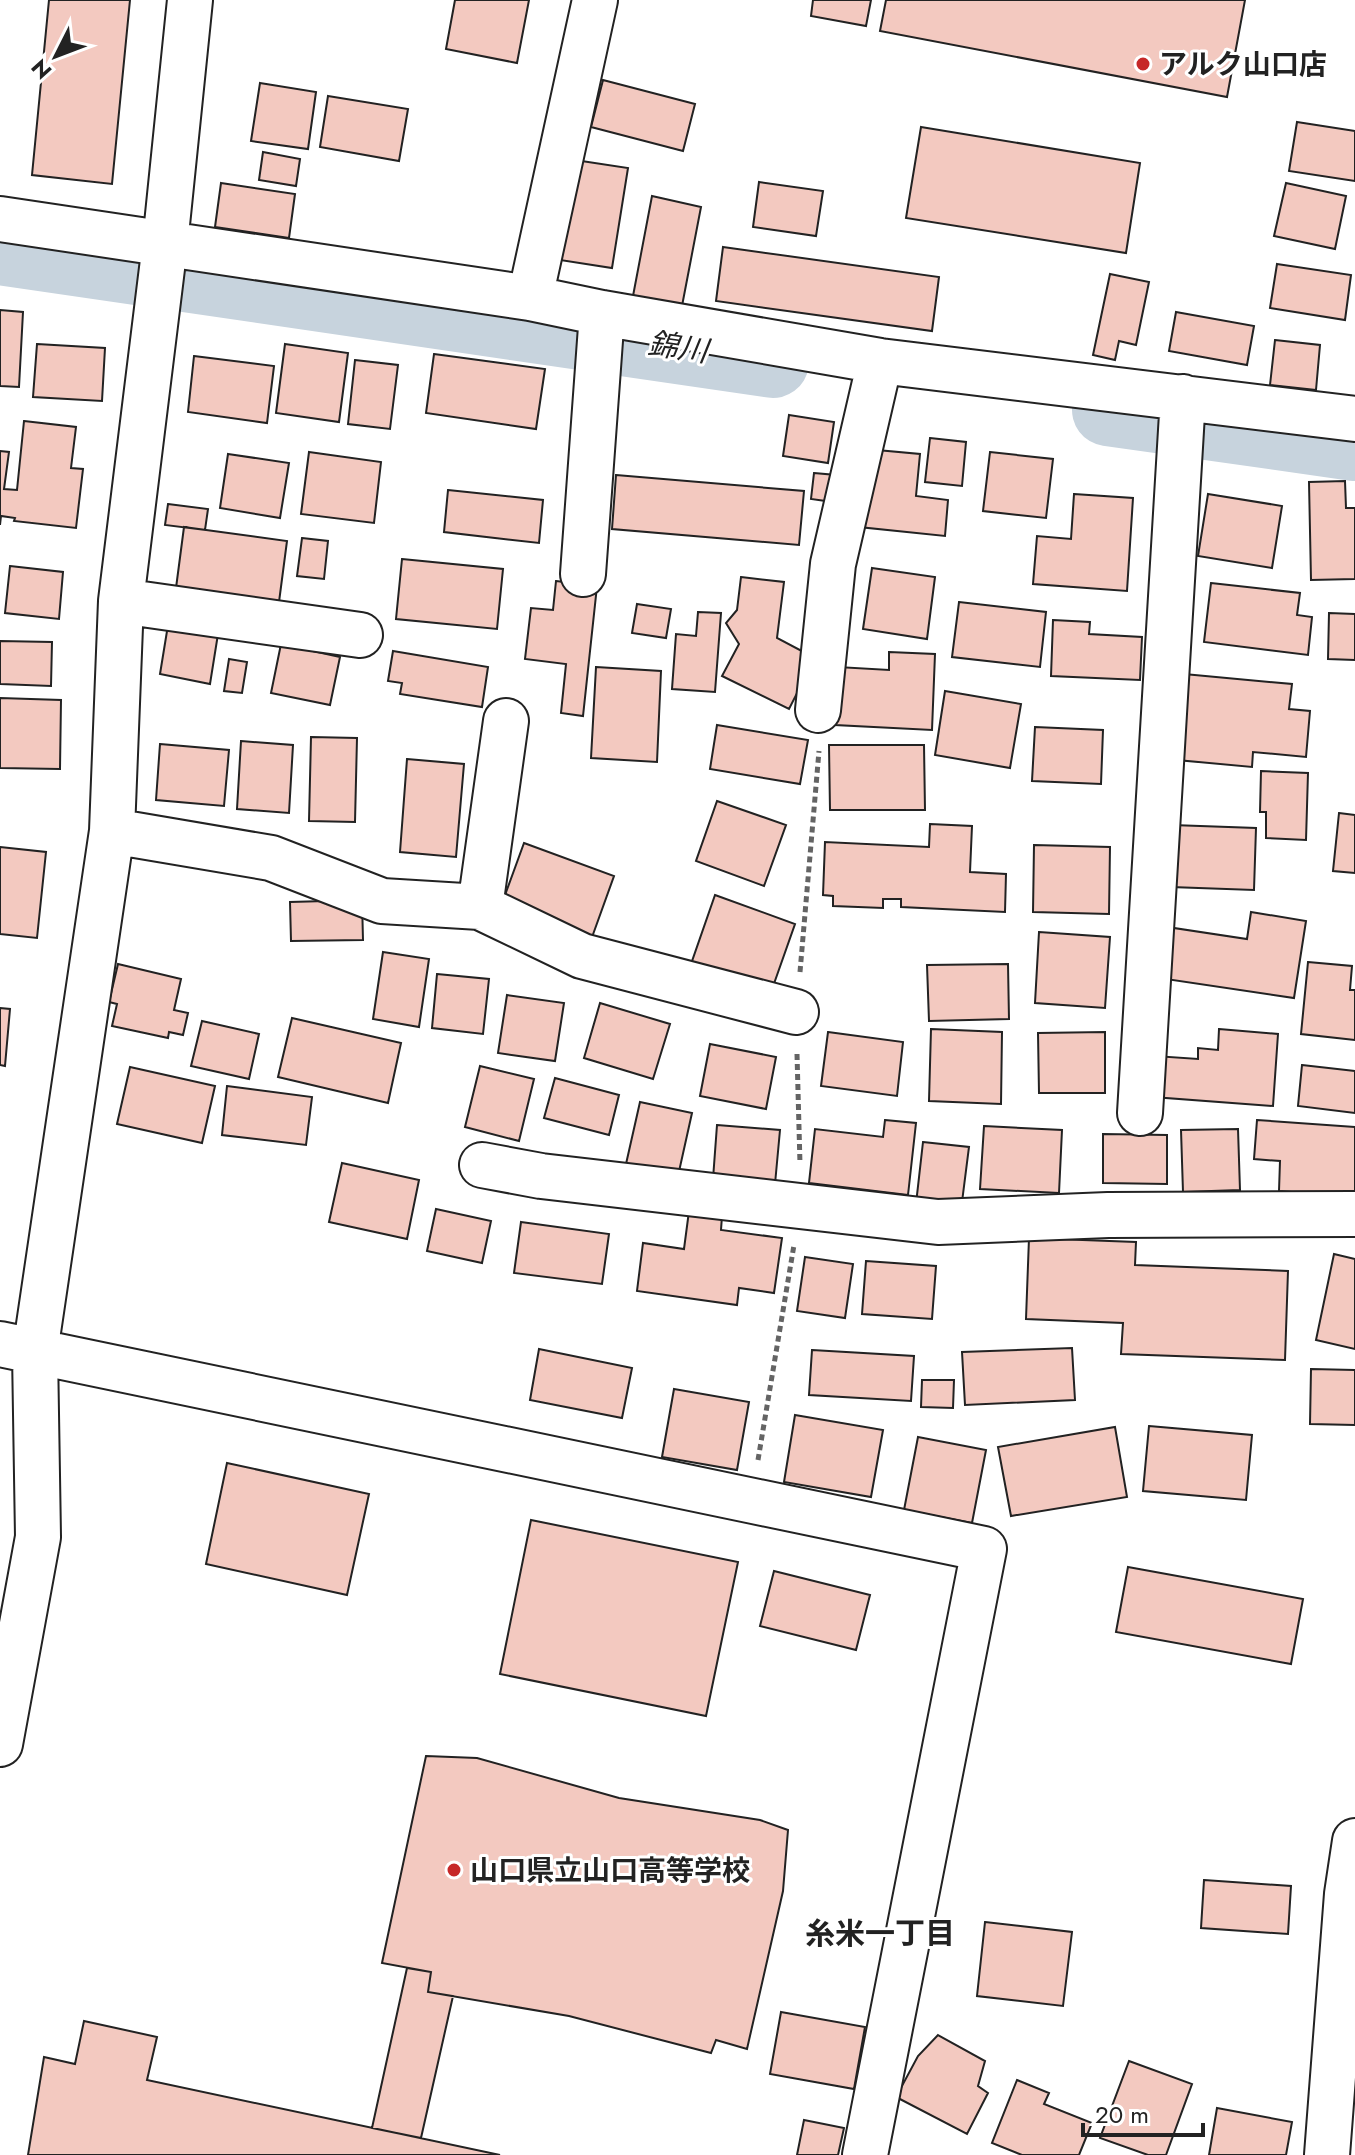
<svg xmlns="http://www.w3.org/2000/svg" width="1355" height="2155" font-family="Jost,'Noto Sans JP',sans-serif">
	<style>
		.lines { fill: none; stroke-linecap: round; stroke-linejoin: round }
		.river { stroke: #c7d3dd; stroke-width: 72 }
		.building { fill: #f3c9c0; stroke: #222; stroke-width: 2 }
		.minor-casing { stroke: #222; stroke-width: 48 }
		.path { stroke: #646464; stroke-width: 5; stroke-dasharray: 6 4; stroke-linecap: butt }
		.minor { stroke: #fff; stroke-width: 44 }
		.poi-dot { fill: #c62828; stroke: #fff; stroke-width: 3 }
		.labels { text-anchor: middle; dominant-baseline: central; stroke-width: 6; stroke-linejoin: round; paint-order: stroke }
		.poi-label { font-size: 28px; font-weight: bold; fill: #222; stroke: #fff; text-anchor: start }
		.water-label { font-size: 30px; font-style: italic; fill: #222; stroke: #fff }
		.neighbourhood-label { font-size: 30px; font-weight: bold; fill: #222; stroke: #fff }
	</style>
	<rect width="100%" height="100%" fill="#fff"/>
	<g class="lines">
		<path class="river" d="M 0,249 L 773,362
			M 1108,410 L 1355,445"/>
	</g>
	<path class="building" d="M 49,0 L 130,0 L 112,184 L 32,175 Z
		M 455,0 L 529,0 L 517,63 L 446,49 Z
		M 813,0 L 871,0 L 866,26 L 811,16 Z
		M 886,0 L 1245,0 L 1227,97 L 880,31 Z
		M 603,80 L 695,104 L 683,151 L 591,127 Z
		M 260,83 L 316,92 L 308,149 L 251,141 Z
		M 328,96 L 408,109 L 399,161 L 320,147 Z
		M 1297,122 L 1355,131 L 1355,181 L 1289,171 Z
		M 921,127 L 1140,163 L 1126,253 L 906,218 Z
		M 263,152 L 300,159 L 296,186 L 259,180 Z
		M 575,160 L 628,168 L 612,268 L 560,260 Z
		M 759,182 L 823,191 L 816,236 L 753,227 Z
		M 221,183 L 295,194 L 289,238 L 215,227 Z
		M 1286,183 L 1346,196 L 1335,249 L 1274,236 Z
		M 652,196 L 701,207 L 682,306 L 633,296 Z
		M 723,247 L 939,277 L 932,331 L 716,301 Z
		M 1277,264 L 1351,275 L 1345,320 L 1270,308 Z
		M 1110,274 L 1149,282 L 1136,345 L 1119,341 L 1115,360 L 1093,355 Z
		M 0,310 L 23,312 L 19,387 L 0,386 Z
		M 1176,312 L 1254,326 L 1247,365 L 1169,351 Z
		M 1275,340 L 1320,345 L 1316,390 L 1270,385 Z
		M 37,344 L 105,348 L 102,401 L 33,397 Z
		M 285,344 L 348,353 L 339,422 L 276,413 Z
		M 434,354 L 545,369 L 536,429 L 426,413 Z
		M 194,356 L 274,366 L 267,423 L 188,412 Z
		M 355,360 L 398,365 L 390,429 L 348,424 Z
		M 789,415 L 834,422 L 828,463 L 783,456 Z
		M 24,421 L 76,427 L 71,468 L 83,469 L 76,528 L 14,521 L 15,518 L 1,516 L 0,525 L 0,451 L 9,452 L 4,489 L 17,490 Z
		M 930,438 L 966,442 L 962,486 L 925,482 Z
		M 866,449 L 920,454 L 916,496 L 948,500 L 945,536 L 859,527 Z
		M 309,452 L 381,462 L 374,523 L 301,514 Z
		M 990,452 L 1053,459 L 1046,518 L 983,511 Z
		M 228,454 L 289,463 L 280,518 L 220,508 Z
		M 814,473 L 836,475 L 833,502 L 811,499 Z
		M 616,475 L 804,491 L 799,545 L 612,529 Z
		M 1345,481 L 1346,508 L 1355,508 L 1355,579 L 1311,580 L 1309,482 Z
		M 448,490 L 543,500 L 539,543 L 444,532 Z
		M 1074,494 L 1133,498 L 1127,591 L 1033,584 L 1037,536 L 1071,539 Z
		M 1208,494 L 1282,506 L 1272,568 L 1198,556 Z
		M 168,504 L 208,509 L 205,530 L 165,525 Z
		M 184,527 L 287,541 L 279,602 L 176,588 Z
		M 302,538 L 328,541 L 324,579 L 297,576 Z
		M 402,559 L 503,569 L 497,629 L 396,619 Z
		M 10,566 L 63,572 L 59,619 L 5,613 Z
		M 872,568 L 935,577 L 927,639 L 863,629 Z
		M 741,577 L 784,582 L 777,638 L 815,658 L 789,709 L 722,676 L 739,644 L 726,623 L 737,610 Z
		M 556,581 L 597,586 L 583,716 L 561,713 L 566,664 L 525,659 L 531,608 L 553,610 Z
		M 1211,583 L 1300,593 L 1297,615 L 1312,617 L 1308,655 L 1204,642 Z
		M 959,602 L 1046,612 L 1040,667 L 952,657 Z
		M 637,604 L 671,609 L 666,638 L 632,633 Z
		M 698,612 L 721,613 L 715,692 L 672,689 L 676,634 L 696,636 Z
		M 1329,613 L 1355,614 L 1355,660 L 1328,659 Z
		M 1053,620 L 1090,622 L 1089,634 L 1142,637 L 1140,680 L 1051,676 Z
		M 168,625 L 218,634 L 210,684 L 160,674 Z
		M 0,641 L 52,642 L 51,686 L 0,684 Z
		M 281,644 L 340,657 L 330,705 L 271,693 Z
		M 393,651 L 488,667 L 482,707 L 400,694 L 402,683 L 388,681 Z
		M 889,652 L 935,654 L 932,730 L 835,725 L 838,667 L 889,670 Z
		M 229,659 L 247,662 L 242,693 L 224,691 Z
		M 596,667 L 661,671 L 657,762 L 591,758 Z
		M 1184,674 L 1292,684 L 1289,709 L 1310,711 L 1306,757 L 1253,752 L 1252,767 L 1177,760 Z
		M 945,691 L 1021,704 L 1010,768 L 935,755 Z
		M 0,698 L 61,700 L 60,769 L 0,768 Z
		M 717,725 L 808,740 L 800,784 L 710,769 Z
		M 1035,727 L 1103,730 L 1101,784 L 1032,781 Z
		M 311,737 L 357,738 L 355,822 L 309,821 Z
		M 241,741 L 293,745 L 289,813 L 237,809 Z
		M 160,744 L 229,750 L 224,806 L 156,800 Z
		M 829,745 L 924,745 L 925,810 L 830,810 Z
		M 407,759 L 464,764 L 456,857 L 400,852 Z
		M 1261,771 L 1308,773 L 1306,840 L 1266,838 L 1266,812 L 1260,812 Z
		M 717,801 L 786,825 L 764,886 L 696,861 Z
		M 1339,813 L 1355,815 L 1355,873 L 1333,871 Z
		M 930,824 L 972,826 L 970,872 L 1006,874 L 1005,912 L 901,907 L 901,899 L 883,899 L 883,908 L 833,906 L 833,896 L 823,895 L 825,842 L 929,847 Z
		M 1172,825 L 1256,828 L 1254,890 L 1171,887 Z
		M 524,843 L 614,876 L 591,940 L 501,906 Z
		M 1034,845 L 1110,847 L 1109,914 L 1033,912 Z
		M 0,847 L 46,852 L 37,938 L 0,934 Z
		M 715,895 L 795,924 L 770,995 L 690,967 Z
		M 362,900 L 363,940 L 291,941 L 290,902 Z
		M 1251,912 L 1306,921 L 1294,998 L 1159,978 L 1167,927 L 1247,939 Z
		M 1039,932 L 1110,937 L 1105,1008 L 1035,1003 Z
		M 383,952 L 429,959 L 419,1027 L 373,1019 Z
		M 1308,962 L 1352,966 L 1350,990 L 1355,990 L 1355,1040 L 1301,1034 Z
		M 118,964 L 181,979 L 174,1010 L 188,1013 L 183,1035 L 169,1032 L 168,1038 L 112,1026 L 117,1004 L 109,1002 Z
		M 1008,964 L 1009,1019 L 929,1021 L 927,965 Z
		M 437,974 L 489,979 L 483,1034 L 432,1028 Z
		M 507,995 L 564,1003 L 555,1061 L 498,1053 Z
		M 600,1003 L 670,1024 L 653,1079 L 584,1058 Z
		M 0,1008 L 10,1009 L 5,1066 L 0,1065 Z
		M 292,1018 L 401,1043 L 388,1103 L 278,1077 Z
		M 202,1021 L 259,1034 L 249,1079 L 191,1066 Z
		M 931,1029 L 1002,1032 L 1001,1104 L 929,1101 Z
		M 1219,1029 L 1278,1034 L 1273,1106 L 1153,1097 L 1155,1056 L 1198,1059 L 1198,1048 L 1218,1050 Z
		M 828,1032 L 903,1042 L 897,1096 L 821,1086 Z
		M 1105,1032 L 1105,1093 L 1039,1093 L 1038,1033 Z
		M 710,1044 L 776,1057 L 766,1109 L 700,1096 Z
		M 1302,1065 L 1355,1071 L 1355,1113 L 1298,1106 Z
		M 480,1066 L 534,1079 L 519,1141 L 465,1127 Z
		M 130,1067 L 215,1086 L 202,1143 L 117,1124 Z
		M 555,1078 L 619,1095 L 609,1135 L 544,1118 Z
		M 227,1086 L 312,1097 L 306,1145 L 222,1135 Z
		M 640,1102 L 692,1113 L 678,1176 L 626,1164 Z
		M 885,1120 L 916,1123 L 908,1195 L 809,1183 L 815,1129 L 883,1137 Z
		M 1257,1120 L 1355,1127 L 1355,1197 L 1279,1191 L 1280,1161 L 1254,1159 Z
		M 717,1125 L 780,1130 L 775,1184 L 713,1179 Z
		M 984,1126 L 1062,1130 L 1059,1193 L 980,1189 Z
		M 1238,1129 L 1240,1190 L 1183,1192 L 1181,1130 Z
		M 1103,1134 L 1167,1135 L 1167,1184 L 1103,1183 Z
		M 923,1142 L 969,1147 L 961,1210 L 916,1204 Z
		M 342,1163 L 419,1180 L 407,1239 L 329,1222 Z
		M 436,1209 L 491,1221 L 482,1263 L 427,1251 Z
		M 689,1211 L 722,1216 L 721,1230 L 782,1238 L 774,1293 L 739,1288 L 737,1305 L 637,1291 L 643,1243 L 684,1249 Z
		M 521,1222 L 609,1234 L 602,1284 L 514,1273 Z
		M 1029,1238 L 1136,1242 L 1135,1265 L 1288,1271 L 1285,1360 L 1121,1354 L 1123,1323 L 1026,1319 Z
		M 1334,1254 L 1355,1259 L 1355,1349 L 1316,1340 Z
		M 805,1257 L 853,1264 L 845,1318 L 797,1311 Z
		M 866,1261 L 936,1266 L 932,1319 L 862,1314 Z
		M 1072,1348 L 1075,1400 L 965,1405 L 962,1352 Z
		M 539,1349 L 632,1368 L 622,1418 L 530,1400 Z
		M 812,1350 L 914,1356 L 911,1401 L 809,1395 Z
		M 1311,1369 L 1355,1370 L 1355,1425 L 1310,1424 Z
		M 922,1380 L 954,1380 L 953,1408 L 921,1407 Z
		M 674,1389 L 749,1402 L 737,1470 L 662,1457 Z
		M 795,1415 L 883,1430 L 871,1497 L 784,1482 Z
		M 1149,1426 L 1252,1435 L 1246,1500 L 1143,1491 Z
		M 1115,1427 L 1127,1497 L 1011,1516 L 998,1447 Z
		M 918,1437 L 986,1450 L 972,1523 L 904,1510 Z
		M 227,1463 L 369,1494 L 347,1595 L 206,1564 Z
		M 531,1520 L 738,1562 L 706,1716 L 500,1674 Z
		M 1128,1567 L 1303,1599 L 1291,1664 L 1116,1632 Z
		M 774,1571 L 870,1595 L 856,1650 L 760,1626 Z
		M 426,1756 L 477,1758 L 619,1798 L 760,1820 L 788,1830 L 783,1891 L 747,2049 L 716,2040 L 711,2053 L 569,2016 L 428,1992 L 431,1972 L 382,1963 Z
		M 1204,1880 L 1291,1886 L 1288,1934 L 1201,1928 Z
		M 985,1922 L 1072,1932 L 1063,2006 L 977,1996 Z
		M 407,1968 L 431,1972 L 428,1992 L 453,1996 L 421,2138 L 372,2128 Z
		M 781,2012 L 865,2027 L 854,2089 L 770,2074 Z
		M 84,2021 L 157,2037 L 147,2080 L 500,2155 L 28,2155 L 44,2057 L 75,2064 Z
		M 938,2035 L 985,2061 L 978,2086 L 988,2093 L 967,2134 L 896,2097 L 918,2056 Z
		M 1129,2061 L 1192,2084 L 1166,2155 L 1148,2155 L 1100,2138 Z
		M 1017,2080 L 1049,2093 L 1044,2104 L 1092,2123 L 1079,2155 L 1022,2155 L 992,2143 Z
		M 1217,2108 L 1292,2122 L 1286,2155 L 1209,2155 Z
		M 804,2120 L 844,2128 L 838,2155 L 797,2155 Z"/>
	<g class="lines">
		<g class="minor-casing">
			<path id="minor" d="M 0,219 L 530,298 L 602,313 L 880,361 L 1355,419
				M 530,298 L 595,0
				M 583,574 L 602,313
				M 121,601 L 360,635
				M 818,710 L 833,564 L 880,361
				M 112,831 L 271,858 L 382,901 L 480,907 L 582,956 L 796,1012
				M 480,907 L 506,721
				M 1140,1113 L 1183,397
				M 482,1165 L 541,1176 L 938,1222 L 1108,1215 L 1355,1214
				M 0,1344 L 984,1549 L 865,2155
				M 0,1744 L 38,1537 L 35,1352 L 112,831 L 121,601 L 165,244 L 190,0
				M 1327,2155 L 1347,1894 L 1355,1841"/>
		</g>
		<path class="path" d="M 800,972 L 819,751
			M 797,1054 L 800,1164
			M 758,1460 L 794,1245"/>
		<use href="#minor" class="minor"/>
	</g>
	<g class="poi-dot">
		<circle cx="1143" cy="64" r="8"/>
		<circle cx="454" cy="1870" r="8"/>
	</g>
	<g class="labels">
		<g class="poi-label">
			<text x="1159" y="64">アルク山口店</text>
			<text x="470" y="1870">山口県立山口高等学校</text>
		</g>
		<g class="water-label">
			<text transform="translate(678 347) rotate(8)">錦川</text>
		</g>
		<g class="neighbourhood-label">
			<text x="880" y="1933">糸米一丁目</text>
		</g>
	</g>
	<g transform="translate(56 56) rotate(228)" stroke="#ffffff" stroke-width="6" paint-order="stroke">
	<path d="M0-6L14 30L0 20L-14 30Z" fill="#222222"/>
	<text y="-12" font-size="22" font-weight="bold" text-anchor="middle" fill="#222222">N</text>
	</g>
	<path d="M1083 2123v12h120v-12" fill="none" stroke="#222222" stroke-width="4"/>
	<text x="1095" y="2123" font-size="24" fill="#222222" stroke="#ffffff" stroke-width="6" paint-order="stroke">20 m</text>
</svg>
